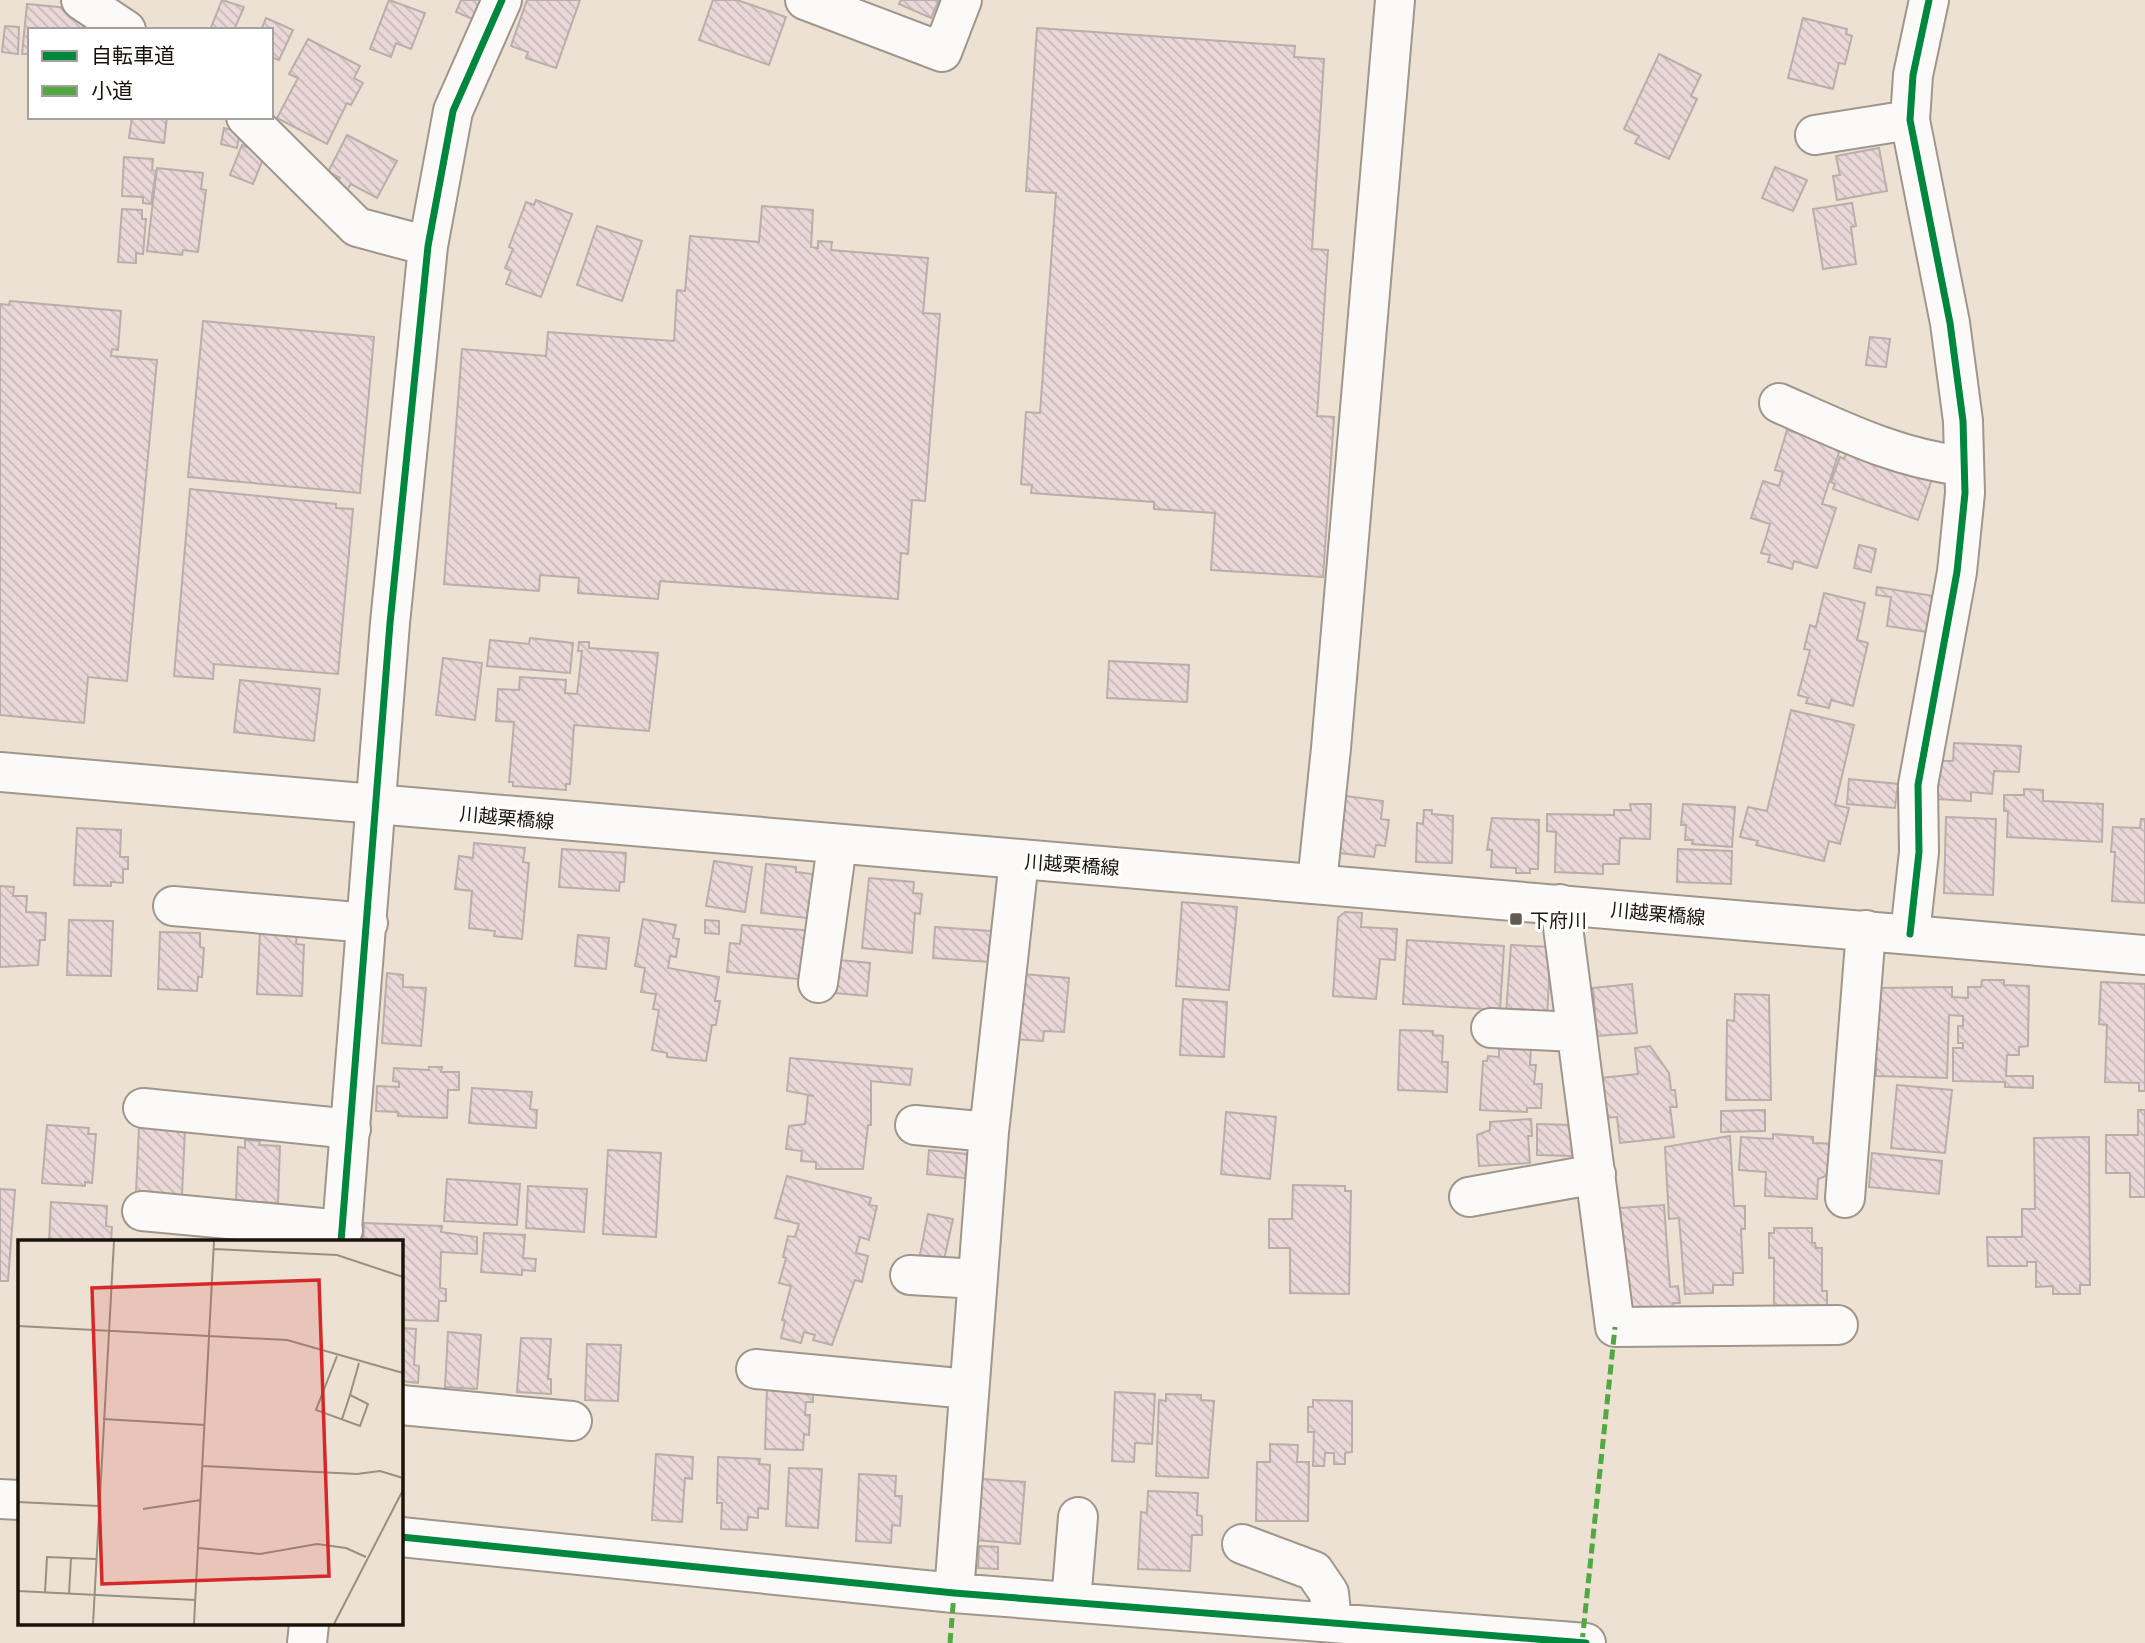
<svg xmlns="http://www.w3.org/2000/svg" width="2145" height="1643" font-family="'Golos Text','Noto Sans JP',sans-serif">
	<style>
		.building { fill: url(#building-back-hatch); stroke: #b9aeaa; stroke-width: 2 }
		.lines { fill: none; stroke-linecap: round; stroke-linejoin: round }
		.minor-casing { stroke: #9f968c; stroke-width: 42 }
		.major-casing { stroke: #9f968c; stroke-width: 42 }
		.minor { stroke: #fcfaf8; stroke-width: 38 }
		.major { stroke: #fcfaf8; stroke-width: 38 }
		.quiet { stroke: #52a841; stroke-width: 5; stroke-dasharray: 10 5; stroke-linecap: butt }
		.cycleway-casing { stroke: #fff; stroke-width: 11 }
		.cycleway { stroke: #00873e; stroke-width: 7 }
		.poi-dot { fill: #645b50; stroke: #fff; stroke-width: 2.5 }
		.labels { text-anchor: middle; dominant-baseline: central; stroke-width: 6; stroke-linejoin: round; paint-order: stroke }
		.street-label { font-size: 19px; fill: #1a1309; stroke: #fff }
		.poi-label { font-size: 19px; fill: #1a1309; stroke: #fff; text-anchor: start }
		.inset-road { fill: none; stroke: #998f82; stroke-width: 2 }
		.view { fill: #d62828; fill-opacity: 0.15; stroke: #d62828; stroke-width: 3.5 }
		.inset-edge { fill: none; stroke: #1a1309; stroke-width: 3.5 }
	</style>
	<defs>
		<pattern id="building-back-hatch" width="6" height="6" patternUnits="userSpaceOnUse" patternTransform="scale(1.75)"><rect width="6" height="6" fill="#ead7d7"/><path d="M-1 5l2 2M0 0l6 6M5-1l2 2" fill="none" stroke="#c8b8b7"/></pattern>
	</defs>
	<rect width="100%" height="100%" fill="#ede1d3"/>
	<path class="building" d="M 222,0 L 244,7 L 234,30 L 210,30 Z
		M 389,0 L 425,13 L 411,49 L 396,43 L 391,57 L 370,49 Z
		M 461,0 L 487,0 L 477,21 L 456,12 Z
		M 527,0 L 580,0 L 556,68 L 526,58 L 528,52 L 511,46 Z
		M 713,0 L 737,0 L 786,17 L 769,65 L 699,40 Z
		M 901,0 L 939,0 L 931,18 L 899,4 Z
		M 27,4 L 69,8 L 84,18 L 83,30 L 30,30 L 30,54 L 22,54 Z
		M 266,18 L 293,30 L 279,60 L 271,57 L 271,30 L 261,30 Z
		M 1803,18 L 1847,29 L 1846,34 L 1852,36 L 1845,64 L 1839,63 L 1833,89 L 1788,78 Z
		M 5,26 L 19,27 L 18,54 L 2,52 Z
		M 1037,28 L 1295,46 L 1294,57 L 1324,59 L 1312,249 L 1328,250 L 1317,416 L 1334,417 L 1323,577 L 1211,570 L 1215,513 L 1154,509 L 1154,502 L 1031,493 L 1032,485 L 1021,484 L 1026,412 L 1040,413 L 1056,193 L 1026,191 Z
		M 308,39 L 360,66 L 354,78 L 363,83 L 351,105 L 347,103 L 327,144 L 277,118 L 298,78 L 289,74 Z
		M 1659,54 L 1701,75 L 1691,96 L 1697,99 L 1669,159 L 1635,143 L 1639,136 L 1624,129 Z
		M 132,117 L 167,117 L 164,143 L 129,138 Z
		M 224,128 L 240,132 L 237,148 L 221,144 Z
		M 347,135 L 397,161 L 377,198 L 351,184 L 347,190 L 336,184 L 340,178 L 328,172 Z
		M 242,145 L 265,154 L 253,184 L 230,175 Z
		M 1879,148 L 1887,191 L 1837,200 L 1833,176 L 1840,175 L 1836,156 Z
		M 124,157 L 153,159 L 152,170 L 156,171 L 151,204 L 143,203 L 143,197 L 122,196 Z
		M 1775,167 L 1807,180 L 1793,211 L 1762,198 Z
		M 157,168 L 203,173 L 201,189 L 206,190 L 198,252 L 183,250 L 182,255 L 147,251 Z
		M 536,200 L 572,214 L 541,297 L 506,284 L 511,271 L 505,268 L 513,249 L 509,247 L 526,202 L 534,205 Z
		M 1852,203 L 1856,226 L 1851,227 L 1856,264 L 1823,269 L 1813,209 Z
		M 762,206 L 813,210 L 811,247 L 818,248 L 818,241 L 832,242 L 831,250 L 928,258 L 923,313 L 940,314 L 925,501 L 912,500 L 908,554 L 901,553 L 898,599 L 660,581 L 658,599 L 578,593 L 579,578 L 540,575 L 539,591 L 444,584 L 462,349 L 546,356 L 548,332 L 674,341 L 677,290 L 685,291 L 690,236 L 759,242 Z
		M 122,209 L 142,210 L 142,219 L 146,219 L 143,254 L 136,253 L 136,263 L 118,262 Z
		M 597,226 L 642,241 L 622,301 L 577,285 Z
		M 10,301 L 121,311 L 118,350 L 112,349 L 111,356 L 157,360 L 127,681 L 88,677 L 84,723 L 0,715 L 0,304 L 9,305 Z
		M 203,321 L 374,337 L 360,493 L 188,477 Z
		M 1870,337 L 1890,339 L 1886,367 L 1866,365 Z
		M 1798,426 L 1843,440 L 1822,504 L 1836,508 L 1817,568 L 1794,561 L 1792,569 L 1768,562 L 1770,555 L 1761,553 L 1770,524 L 1751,518 L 1763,481 L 1779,486 L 1783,472 L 1775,470 L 1787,430 L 1796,433 Z
		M 1848,448 L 1934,473 L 1918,520 L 1833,489 L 1835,484 L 1831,482 L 1840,457 L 1844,459 Z
		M 190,489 L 336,504 L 336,508 L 353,509 L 338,674 L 214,664 L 213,679 L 174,676 Z
		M 1859,545 L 1876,549 L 1871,572 L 1854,568 Z
		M 1877,587 L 1940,597 L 1934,633 L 1887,626 L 1891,597 L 1876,595 Z
		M 1824,593 L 1865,603 L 1857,640 L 1868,643 L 1853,706 L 1831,700 L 1829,708 L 1806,703 L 1808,698 L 1798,695 L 1810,650 L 1804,649 L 1810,625 L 1816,627 Z
		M 530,638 L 573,643 L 570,673 L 487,666 L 490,640 L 529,644 Z
		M 579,642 L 589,642 L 589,648 L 658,653 L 649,731 L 574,725 L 570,784 L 566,784 L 566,790 L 513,786 L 513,782 L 509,782 L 514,722 L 496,721 L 498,689 L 519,690 L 520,677 L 566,680 L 565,693 L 577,694 L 582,651 L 578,651 Z
		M 443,658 L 482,663 L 475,720 L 436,715 Z
		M 1109,661 L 1189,665 L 1187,702 L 1107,698 Z
		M 240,680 L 320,689 L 314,741 L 234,732 Z
		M 1791,710 L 1854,725 L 1835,805 L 1849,808 L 1840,844 L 1829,841 L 1824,861 L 1756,845 L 1758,841 L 1740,837 L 1748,807 L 1767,811 Z
		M 1954,743 L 2021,746 L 2019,772 L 1994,771 L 1992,794 L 1971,792 L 1971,801 L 1937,799 L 1939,761 L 1953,761 Z
		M 1849,779 L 1898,784 L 1895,808 L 1847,804 Z
		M 2024,789 L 2043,790 L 2043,801 L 2103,804 L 2102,842 L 2007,837 L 2008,811 L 2004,811 L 2004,795 L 2024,795 Z
		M 1346,796 L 1383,801 L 1381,819 L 1389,820 L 1385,846 L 1376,845 L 1374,857 L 1339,853 Z
		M 1630,804 L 1651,804 L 1650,839 L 1620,838 L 1619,864 L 1603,864 L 1603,874 L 1555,872 L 1556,832 L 1547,831 L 1547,814 L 1614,815 L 1614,810 L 1631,810 Z
		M 1683,804 L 1735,807 L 1732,847 L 1692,844 L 1693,840 L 1685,840 L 1686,825 L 1681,825 Z
		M 1424,810 L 1432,810 L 1432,814 L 1453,816 L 1452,863 L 1416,862 L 1417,823 L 1423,824 Z
		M 1946,817 L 1996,819 L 1993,895 L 1944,893 Z
		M 1492,818 L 1539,820 L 1538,869 L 1530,869 L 1530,873 L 1516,873 L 1516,868 L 1491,867 L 1492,850 L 1487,850 Z
		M 2141,819 L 2145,819 L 2145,903 L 2112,901 L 2115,852 L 2111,852 L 2113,827 L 2140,828 Z
		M 77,828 L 121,830 L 120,857 L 128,857 L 128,869 L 123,869 L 123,883 L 111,882 L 111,886 L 74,885 Z
		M 474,843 L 525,848 L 523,862 L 529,863 L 522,939 L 494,936 L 495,931 L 469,928 L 472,891 L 455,889 L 459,856 L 473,858 Z
		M 562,849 L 626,853 L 624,882 L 620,882 L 619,891 L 559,887 Z
		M 1678,849 L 1732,851 L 1731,884 L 1677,882 Z
		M 714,861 L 752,867 L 745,912 L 706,906 Z
		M 766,864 L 796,867 L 796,872 L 820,875 L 816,919 L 761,913 Z
		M 869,878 L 914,882 L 913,893 L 922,894 L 920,914 L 915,913 L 912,953 L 862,948 Z
		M 0,886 L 14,887 L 13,896 L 27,896 L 26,912 L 46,913 L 45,940 L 40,940 L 38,965 L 0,967 Z
		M 1182,902 L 1237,907 L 1229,990 L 1176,986 Z
		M 1345,912 L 1362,913 L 1361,927 L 1397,929 L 1395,960 L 1380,959 L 1376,999 L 1333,996 L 1338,918 Z
		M 643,919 L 676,925 L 673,938 L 679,939 L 676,957 L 670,956 L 668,968 L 719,977 L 715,1001 L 720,1001 L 716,1025 L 712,1025 L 706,1061 L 667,1057 L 667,1053 L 652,1050 L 659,1010 L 653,1009 L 656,994 L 641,992 L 645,968 L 635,966 Z
		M 69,920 L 113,921 L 111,976 L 67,975 Z
		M 705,920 L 719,921 L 719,934 L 705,933 Z
		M 742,925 L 814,931 L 809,980 L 727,972 L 730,943 L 740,944 Z
		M 935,927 L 992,931 L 990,962 L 933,958 Z
		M 160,932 L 200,933 L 200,947 L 204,948 L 202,977 L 198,977 L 197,991 L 158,989 Z
		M 260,932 L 297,934 L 296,944 L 304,945 L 302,996 L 257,994 Z
		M 578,935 L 609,938 L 606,969 L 575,966 Z
		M 1407,940 L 1504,946 L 1500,1010 L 1403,1004 Z
		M 1511,945 L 1551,947 L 1547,1017 L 1506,1014 Z
		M 839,960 L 870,963 L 867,996 L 835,993 Z
		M 387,973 L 403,975 L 403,987 L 426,988 L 421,1046 L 382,1043 Z
		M 1023,974 L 1069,978 L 1064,1032 L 1044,1031 L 1043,1041 L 1014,1039 Z
		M 1982,980 L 2004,980 L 2004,985 L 2029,986 L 2028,1046 L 2019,1047 L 2019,1055 L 2007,1055 L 2006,1076 L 2033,1076 L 2033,1088 L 2005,1087 L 2005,1082 L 1953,1081 L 1953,1048 L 1963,1048 L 1963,1043 L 1958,1043 L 1958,1026 L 1963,1026 L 1963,1016 L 1949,1015 L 1947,1078 L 1876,1076 L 1877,988 L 1952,987 L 1952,997 L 1968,998 L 1968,987 L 1981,987 Z
		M 2101,982 L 2145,984 L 2145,1091 L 2139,1091 L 2139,1083 L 2105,1082 L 2107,1025 L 2099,1024 Z
		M 1632,984 L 1637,1033 L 1597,1036 L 1593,988 Z
		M 1735,994 L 1769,995 L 1771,1100 L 1726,1100 L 1727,1020 L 1734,1021 Z
		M 1183,999 L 1227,1002 L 1224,1057 L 1180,1055 Z
		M 1400,1030 L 1433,1031 L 1433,1035 L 1443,1036 L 1442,1062 L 1448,1062 L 1447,1092 L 1398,1090 Z
		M 1499,1045 L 1531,1047 L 1530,1065 L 1536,1065 L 1534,1084 L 1542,1084 L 1541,1108 L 1527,1108 L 1527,1112 L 1480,1110 L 1483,1061 L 1487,1061 L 1488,1056 L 1499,1057 Z
		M 1650,1046 L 1669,1073 L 1671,1090 L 1675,1090 L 1677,1107 L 1670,1107 L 1674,1137 L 1620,1143 L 1617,1117 L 1606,1118 L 1601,1078 L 1638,1074 L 1635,1048 Z
		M 790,1058 L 912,1069 L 910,1085 L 871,1081 L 871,1125 L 868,1125 L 863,1169 L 816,1169 L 816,1162 L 801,1161 L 802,1151 L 786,1149 L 789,1126 L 805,1124 L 808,1095 L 814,1096 L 787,1091 Z
		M 429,1067 L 442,1067 L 441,1072 L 459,1072 L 459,1090 L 448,1090 L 447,1118 L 398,1116 L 398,1112 L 376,1111 L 377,1086 L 399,1087 L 399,1082 L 393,1081 L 394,1068 L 429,1070 Z
		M 1897,1085 L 1952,1090 L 1945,1153 L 1891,1148 Z
		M 472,1088 L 532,1092 L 530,1109 L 537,1110 L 536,1128 L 469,1123 Z
		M 1765,1110 L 1765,1131 L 1721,1132 L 1721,1111 Z
		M 2138,1110 L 2145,1110 L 2145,1197 L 2130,1197 L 2130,1173 L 2106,1173 L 2106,1135 L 2138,1135 Z
		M 1226,1112 L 1276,1117 L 1270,1179 L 1221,1174 Z
		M 1531,1119 L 1532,1136 L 1528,1136 L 1530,1163 L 1479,1166 L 1477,1135 L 1490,1130 L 1490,1122 Z
		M 1537,1124 L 1572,1125 L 1572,1156 L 1537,1155 Z
		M 47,1125 L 89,1128 L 88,1134 L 96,1134 L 92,1183 L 85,1182 L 85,1186 L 42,1183 Z
		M 139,1126 L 185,1129 L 182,1195 L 136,1193 Z
		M 1773,1134 L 1813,1137 L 1813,1143 L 1838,1144 L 1836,1172 L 1818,1179 L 1817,1199 L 1765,1196 L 1766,1172 L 1739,1170 L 1741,1137 L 1773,1139 Z
		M 1730,1136 L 1734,1206 L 1745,1206 L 1745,1229 L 1741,1229 L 1743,1273 L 1733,1273 L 1733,1285 L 1713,1285 L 1713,1293 L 1685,1294 L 1679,1218 L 1669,1219 L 1665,1147 Z
		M 2089,1137 L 2090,1285 L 2080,1285 L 2080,1294 L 2053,1294 L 2053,1286 L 2036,1287 L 2036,1262 L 2027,1262 L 2027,1266 L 1988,1266 L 1987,1237 L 2022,1237 L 2022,1209 L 2035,1209 L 2034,1138 Z
		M 245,1140 L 260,1141 L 259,1145 L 280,1146 L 278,1203 L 236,1201 L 238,1147 L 245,1148 Z
		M 608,1150 L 661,1153 L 656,1237 L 603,1234 Z
		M 929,1150 L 976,1155 L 973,1179 L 927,1174 Z
		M 1872,1153 L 1942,1161 L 1939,1194 L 1869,1187 Z
		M 787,1176 L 871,1198 L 869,1205 L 877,1206 L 869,1240 L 860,1237 L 856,1253 L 868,1256 L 862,1282 L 855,1280 L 832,1345 L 813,1340 L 815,1335 L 804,1332 L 801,1343 L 781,1338 L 785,1321 L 782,1320 L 791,1286 L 779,1283 L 786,1258 L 783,1257 L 788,1236 L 795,1237 L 799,1224 L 775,1218 Z
		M 447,1179 L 520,1184 L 517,1225 L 444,1221 Z
		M 1293,1185 L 1345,1186 L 1345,1191 L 1351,1191 L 1349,1294 L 1290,1293 L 1290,1248 L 1269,1248 L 1269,1219 L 1292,1219 Z
		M 528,1186 L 587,1189 L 584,1232 L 526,1228 Z
		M 0,1189 L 15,1190 L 8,1281 L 0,1281 Z
		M 51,1202 L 107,1206 L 106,1226 L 112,1227 L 111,1242 L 49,1242 Z
		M 1664,1205 L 1670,1287 L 1678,1286 L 1680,1303 L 1673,1303 L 1674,1308 L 1629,1312 L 1620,1208 Z
		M 928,1214 L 953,1219 L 944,1260 L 920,1255 Z
		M 364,1223 L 442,1226 L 441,1232 L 477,1237 L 477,1254 L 441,1252 L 440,1288 L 446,1289 L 446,1301 L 439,1301 L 438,1321 L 401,1320 L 401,1242 L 363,1242 Z
		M 1774,1228 L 1812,1228 L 1812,1243 L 1815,1243 L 1816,1248 L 1822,1248 L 1822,1291 L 1827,1291 L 1827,1308 L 1774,1312 L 1774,1258 L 1769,1258 L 1769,1233 L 1774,1233 Z
		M 484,1233 L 525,1235 L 523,1258 L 536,1259 L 535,1271 L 522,1270 L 522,1275 L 481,1272 Z
		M 401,1328 L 416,1329 L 414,1365 L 419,1366 L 418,1383 L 401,1381 Z
		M 448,1332 L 481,1335 L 477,1389 L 445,1387 Z
		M 521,1338 L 551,1339 L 548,1379 L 551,1379 L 551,1394 L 517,1392 Z
		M 587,1344 L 621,1345 L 618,1401 L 585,1400 Z
		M 767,1385 L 813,1386 L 813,1402 L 806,1402 L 805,1415 L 810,1415 L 809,1435 L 804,1434 L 803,1450 L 765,1449 Z
		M 1115,1392 L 1155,1394 L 1152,1444 L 1135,1443 L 1134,1462 L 1112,1461 Z
		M 1166,1394 L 1201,1395 L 1201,1400 L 1214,1401 L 1208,1478 L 1156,1476 L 1159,1400 L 1166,1401 Z
		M 1313,1400 L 1352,1401 L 1352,1452 L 1345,1453 L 1345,1464 L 1334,1464 L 1334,1453 L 1325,1453 L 1324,1466 L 1313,1466 L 1314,1432 L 1308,1432 L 1308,1407 L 1313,1407 Z
		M 1270,1444 L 1298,1445 L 1297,1462 L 1309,1462 L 1308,1521 L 1256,1521 L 1257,1462 L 1270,1462 Z
		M 656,1454 L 693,1457 L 692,1479 L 685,1478 L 682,1522 L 652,1520 Z
		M 718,1457 L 760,1459 L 759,1464 L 770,1465 L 768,1509 L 758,1508 L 758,1518 L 748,1517 L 747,1530 L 721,1529 L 722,1503 L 717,1503 Z
		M 789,1468 L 822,1469 L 818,1528 L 786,1526 Z
		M 859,1474 L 896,1476 L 895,1496 L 902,1496 L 900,1526 L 892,1525 L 891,1543 L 856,1541 Z
		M 982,1479 L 1025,1482 L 1020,1544 L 976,1540 Z
		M 1148,1491 L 1198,1493 L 1197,1515 L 1202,1516 L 1202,1535 L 1192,1535 L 1190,1571 L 1138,1569 L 1141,1512 L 1147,1513 Z
		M 979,1546 L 998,1547 L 998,1569 L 978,1568 Z"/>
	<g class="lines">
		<g class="minor-casing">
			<path id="minor" d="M 81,0 L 126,30
				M 805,0 L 942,52 L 962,0
				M 246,117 L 357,227 L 428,246
				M 1815,135 L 1910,120
				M 1779,403 C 1840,430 1898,459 1964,466
				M 1317,883 L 1331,748 L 1395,0
				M 1560,904 L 1615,1327 L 1838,1325
				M 173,906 L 368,923
				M 1910,934 L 1919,852 L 1918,785 L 1957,572 L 1965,493 L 1963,421 L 1950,323 L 1910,120 L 1913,75 L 1929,0
				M 818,983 L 837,845
				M 1491,1028 L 1576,1032
				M 143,1108 L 351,1129
				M 915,1125 L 989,1132
				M 1469,1197 L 1596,1174
				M 1845,1198 L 1866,930
				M 142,1211 L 343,1230
				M 341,1242 L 390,623 L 428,246 L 453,111 L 502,0
				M 910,1275 L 977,1279
				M 756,1369 L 969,1389
				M 401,1405 L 572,1421
				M 0,1499 L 19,1500
				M 401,1537 L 954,1593 L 1586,1643
				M 1242,1544 L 1314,1571 L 1329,1593 L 1332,1623
				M 954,1593 L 989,1132 L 1019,860
				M 1071,1602 L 1078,1517
				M 307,1643 L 309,1624"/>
		</g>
		<g class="major-casing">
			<path id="major" d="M 0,772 L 2145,955"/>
		</g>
		<use href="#minor" class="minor"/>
		<use href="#major" class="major"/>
		<path class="quiet" d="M 950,1643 L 954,1593
			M 1582,1643 L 1615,1327"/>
		<g class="cycleway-casing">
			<path id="cycleway" d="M 1910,934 L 1919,852 L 1918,785 L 1957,572 L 1965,493 L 1963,421 L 1950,323 L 1910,120 L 1913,75 L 1929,0
				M 341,1242 L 390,623 L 428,246 L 453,111 L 502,0
				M 401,1537 L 954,1593 L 1586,1643"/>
		</g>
		<use href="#cycleway" class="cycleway"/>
	</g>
	<rect class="poi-dot" x="1509" y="912" width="14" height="14" rx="3.5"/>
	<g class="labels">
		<g class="street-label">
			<text transform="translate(507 817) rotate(5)">川越栗橋線</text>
			<text transform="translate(1072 864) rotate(4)">川越栗橋線</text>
			<text transform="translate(1658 913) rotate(5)">川越栗橋線</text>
		</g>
		<g class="poi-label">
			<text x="1530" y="919">下府川</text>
		</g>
	</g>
	<g transform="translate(18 1240)">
		<rect width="385" height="385" fill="#ede1d3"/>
		<path class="inset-road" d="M 196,9 L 319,15 L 385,37M 0,86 L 269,100 L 385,133M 319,116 L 298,170 L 342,186 L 350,164 L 332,155 L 341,123M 85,179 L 187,185M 324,179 L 332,155M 185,226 L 339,234 L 362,231 L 385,238M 0,262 L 81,266M 125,269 L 183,260M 181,308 L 242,314 L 299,304 L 328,308 L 348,317M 0,351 L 178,360M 27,353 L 29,317 L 78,319M 51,354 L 53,318M 75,384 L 96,1M 176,384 L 196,1M 316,384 L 385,250"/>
		<path class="view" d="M 301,40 L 311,336 L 84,344 L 74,48 Z"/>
		<rect width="385" height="385" class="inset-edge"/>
	</g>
	<rect x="28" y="28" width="245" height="91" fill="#ffffff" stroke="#a3a19d" stroke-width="2"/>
	<rect x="42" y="51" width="35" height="10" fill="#00873e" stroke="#a3a19d" stroke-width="2"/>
	<text x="91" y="63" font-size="21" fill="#1a1309">自転車道</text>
	<rect x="42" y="86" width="35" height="10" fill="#52a841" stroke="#a3a19d" stroke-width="2"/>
	<text x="91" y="98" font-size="21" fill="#1a1309">小道</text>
</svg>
